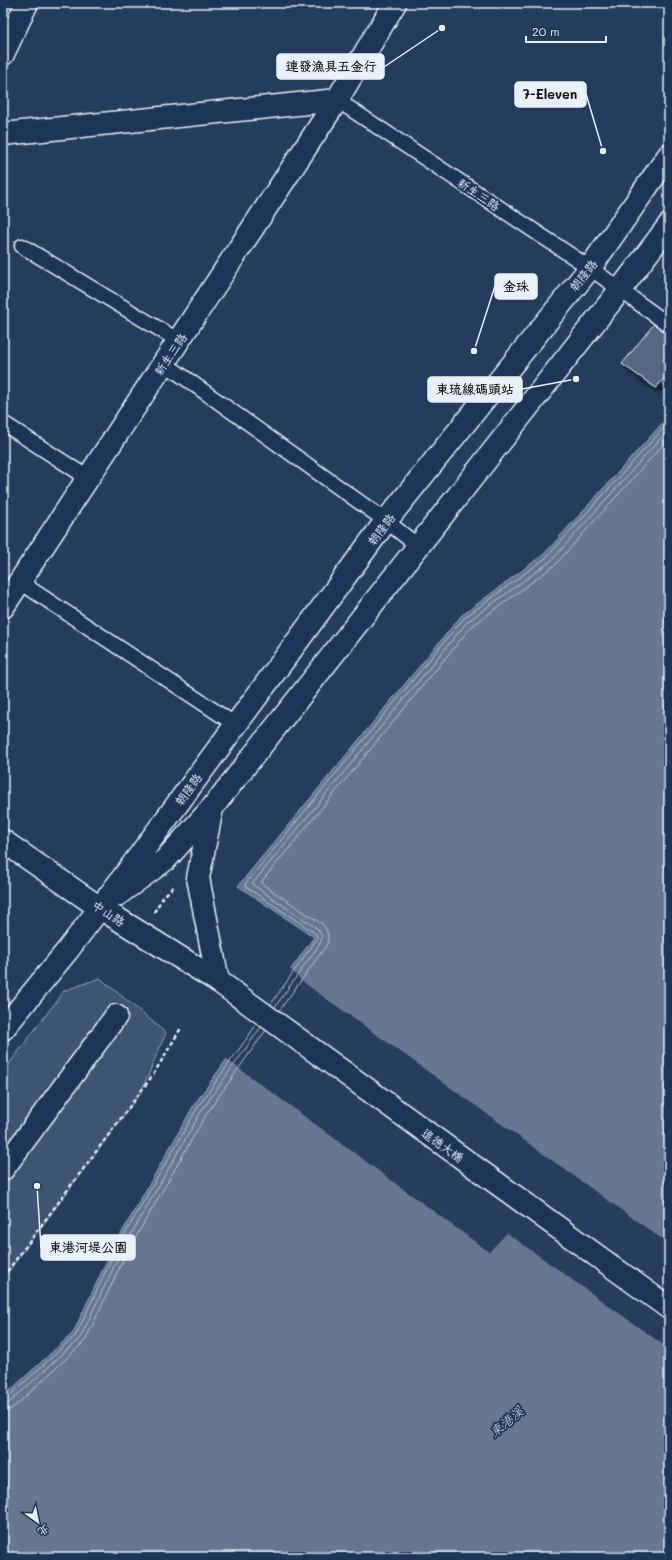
<svg xmlns="http://www.w3.org/2000/svg" width="672" height="1560" font-family="Mali,'LXGW WenKai TC',sans-serif">
	<style>
		.green { fill: #3e5472; stroke: #93a2b5 }
		.water { fill: #657890; stroke: #99a8ba }
		.pier { fill: #253d5d }
		.lines { fill: none; stroke-linecap: round; stroke-linejoin: round }
		.shore { stroke: #b4c1ce; stroke-width: 1 }
		.building { fill: #536782; stroke: #e8f1f8; filter: url(#shadow) }
		.service-casing { stroke: #e8f1f8; stroke-width: 17 }
		.minor-casing { stroke: #e8f1f8; stroke-width: 25 }
		.tertiary-casing { stroke: #e8f1f8; stroke-width: 25 }
		.path { stroke: #e8f1f8; stroke-width: 2.5; stroke-dasharray: 4 3; stroke-linecap: butt }
		.service { stroke: #1d3557; stroke-width: 14 }
		.minor { stroke: #1d3557; stroke-width: 22 }
		.tertiary { stroke: #1d3557; stroke-width: 22 }
		.labels { text-anchor: middle; dominant-baseline: central; stroke-width: 3.5; stroke-linejoin: round; paint-order: stroke }
		.street-label { font-size: 12px; fill: #e8f1f8; stroke: #1d3557 }
		.water-label { font-size: 13px; font-style: italic; fill: #b4c1ce; stroke: #1d3557 }
		.leader { fill: none; stroke: #e8f1f8; stroke-width: 1.5 }
		.callout-dot { fill: #e8f1f8; stroke: #1d3557; stroke-width: 1.5 }
		.callout { fill: #e8f1f8; stroke: #e8f1f8; stroke-width: 1.5 }
		.callout-label { font-size: 13px; text-anchor: middle; font-weight: bold; fill: #111 }
	</style>
	<defs>
		<filter id="shadow"><feDropShadow dx="2.5" dy="4.5" stdDeviation="2" flood-color="#0009"/></filter>
	</defs>
	<rect width="100%" height="100%" fill="#253d5d"/>
	<filter id="ink" filterUnits="userSpaceOnUse"><feTurbulence type="fractalNoise" baseFrequency=".025" numOctaves="2"/><feDisplacementMap in="SourceGraphic" scale="8" xChannelSelector="R" yChannelSelector="G"/><feConvolveMatrix kernelMatrix="1 2 1 2 8 2 1 2 1" color-interpolation-filters="sRGB"/></filter>
	<g filter="url(#ink)">
		<path class="green" d="M 100,978 L 166,1033 L 141,1092 L 3,1279 L 3,1072 L 64,991 Z"/>
		<path class="water" d="M 669,416 L 669,1557 L 3,1557 L 3,1397 L 73,1333 L 112,1250 L 194,1105 L 314,937 L 238,886 L 461,616 L 544,554 Z"/>
		<path class="pier" d="M 289,968 L 303,982 L 669,1244 L 669,1349 L 507,1233 L 489,1252 L 225,1058 Z"/>
		<g class="lines">
			<path class="shore" d="M 271,1004 L 316,940 L 317,936 L 315,933 L 246,887 L 245,884 L 463,619 L 547,557 L 669,422
				M 275,1007 L 321,942 L 322,936 L 318,929 L 253,885 L 253,883 L 467,622 L 551,561 L 669,429
				M 279,1011 L 326,946 C 330,938 328,930 322,924 L 262,884 L 262,881 L 471,627 L 555,565 L 669,438
				M 3,1399 L 7,1398 L 76,1335 L 115,1251 L 198,1107 L 257,1024
				M 3,1404 L 10,1402 L 80,1338 L 120,1254 L 202,1110 L 261,1027
				M 3,1410 L 9,1410 L 14,1407 L 85,1341 L 125,1256 L 207,1113 L 266,1030"/>
		</g>
		<path class="building" d="M 669,301 L 669,316 L 662,311 Z
			M 654,324 L 669,335 L 669,373 L 656,388 L 622,364 Z"/>
		<g class="lines">
			<g class="service-casing">
				<path id="service" d="M 337,100 L 590,268 L 669,325
					M 22,246 L 179,341
					M 164,363 L 386,521 L 418,546
					M 3,423 L 88,478
					M 20,582 L 236,725"/>
			</g>
			<g class="minor-casing">
				<path id="minor" d="M 3,54 L 27,3
					M 3,134 L 337,100
					M 3,607 L 337,100 L 395,3
					M 212,808 L 198,878 L 218,981
					M 117,895 L 165,860 L 212,808 L 620,290 L 669,225
					M 3,1029 L 67,951 L 128,871 L 386,521 L 590,268 L 669,155
					M 3,1169 L 116,1016"/>
			</g>
			<g class="tertiary-casing">
				<path id="tertiary" d="M 3,841 L 100,908 L 218,981 L 669,1308"/>
			</g>
			<path class="path" d="M 154,912 L 164,896 L 174,886
				M 3,1277 L 153,1075 L 181,1028"/>
			<use href="#service" class="service"/>
			<use href="#minor" class="minor"/>
			<use href="#tertiary" class="tertiary"/>
		</g>
	</g>
	<g class="labels">
		<g class="street-label">
			<text transform="translate(479 194) rotate(34)">新生三路</text>
			<text transform="translate(583 275) rotate(-52)">朝隆路</text>
			<text transform="translate(170 354) rotate(-56)">新生三路</text>
			<text transform="translate(381 529) rotate(-53)">朝隆路</text>
			<text transform="translate(188 789) rotate(-54)">朝隆路</text>
			<text transform="translate(109 913) rotate(33)">中山路</text>
			<text transform="translate(443 1145) rotate(36)">進德大橋</text>
		</g>
		<g class="water-label">
			<text transform="translate(506 1421) rotate(-40)">東港溪</text>
		</g>
	</g>
	<path class="leader" d="M442 28L384 67M603 151L586 94M474 351L495 286M576 379L522 389M37 1186L41 1248"/>
	<g class="callout-dot">
		<circle cx="442" cy="28" r="4"/>
		<circle cx="603" cy="151" r="4"/>
		<circle cx="474" cy="351" r="4"/>
		<circle cx="576" cy="379" r="4"/>
		<circle cx="37" cy="1186" r="4"/>
	</g>
	<g class="callout">
		<rect x="277" y="54" width="107" height="25" rx="4"/>
		<rect x="515" y="82" width="71" height="25" rx="4"/>
		<rect x="495" y="274" width="42" height="25" rx="4"/>
		<rect x="428" y="377" width="94" height="25" rx="4"/>
		<rect x="41" y="1235" width="94" height="25" rx="4"/>
	</g>
	<g class="callout-label">
		<text x="331" y="71">連發漁具五金行</text>
		<text x="550" y="99">7-Eleven</text>
		<text x="516" y="291">金珠</text>
		<text x="475" y="394">東琉線碼頭站</text>
		<text x="88" y="1252">東港河堤公園</text>
	</g>
	<rect width="672" height="1560" fill="none" stroke="#1d3557" stroke-width="16"/>
	<rect x="8" y="8" width="656" height="1544" fill="none" stroke="#e8f1f8" stroke-width="1.5" filter="url(#ink)"/>
	<g transform="translate(38 1522) rotate(147)" stroke="#1d3557" stroke-width="3" paint-order="stroke">
	<path d="M0-3L7 15L0 10L-7 15Z" fill="#e8f1f8"/>
	<text y="-6" font-size="11" font-weight="bold" text-anchor="middle" fill="#e8f1f8">北</text>
	</g>
	<path d="M526 36v6h80v-6" fill="none" stroke="#e8f1f8" stroke-width="2"/>
	<text x="532" y="36" font-size="12" fill="#e8f1f8" stroke="#1d3557" stroke-width="3" paint-order="stroke">20 m</text>
</svg>
